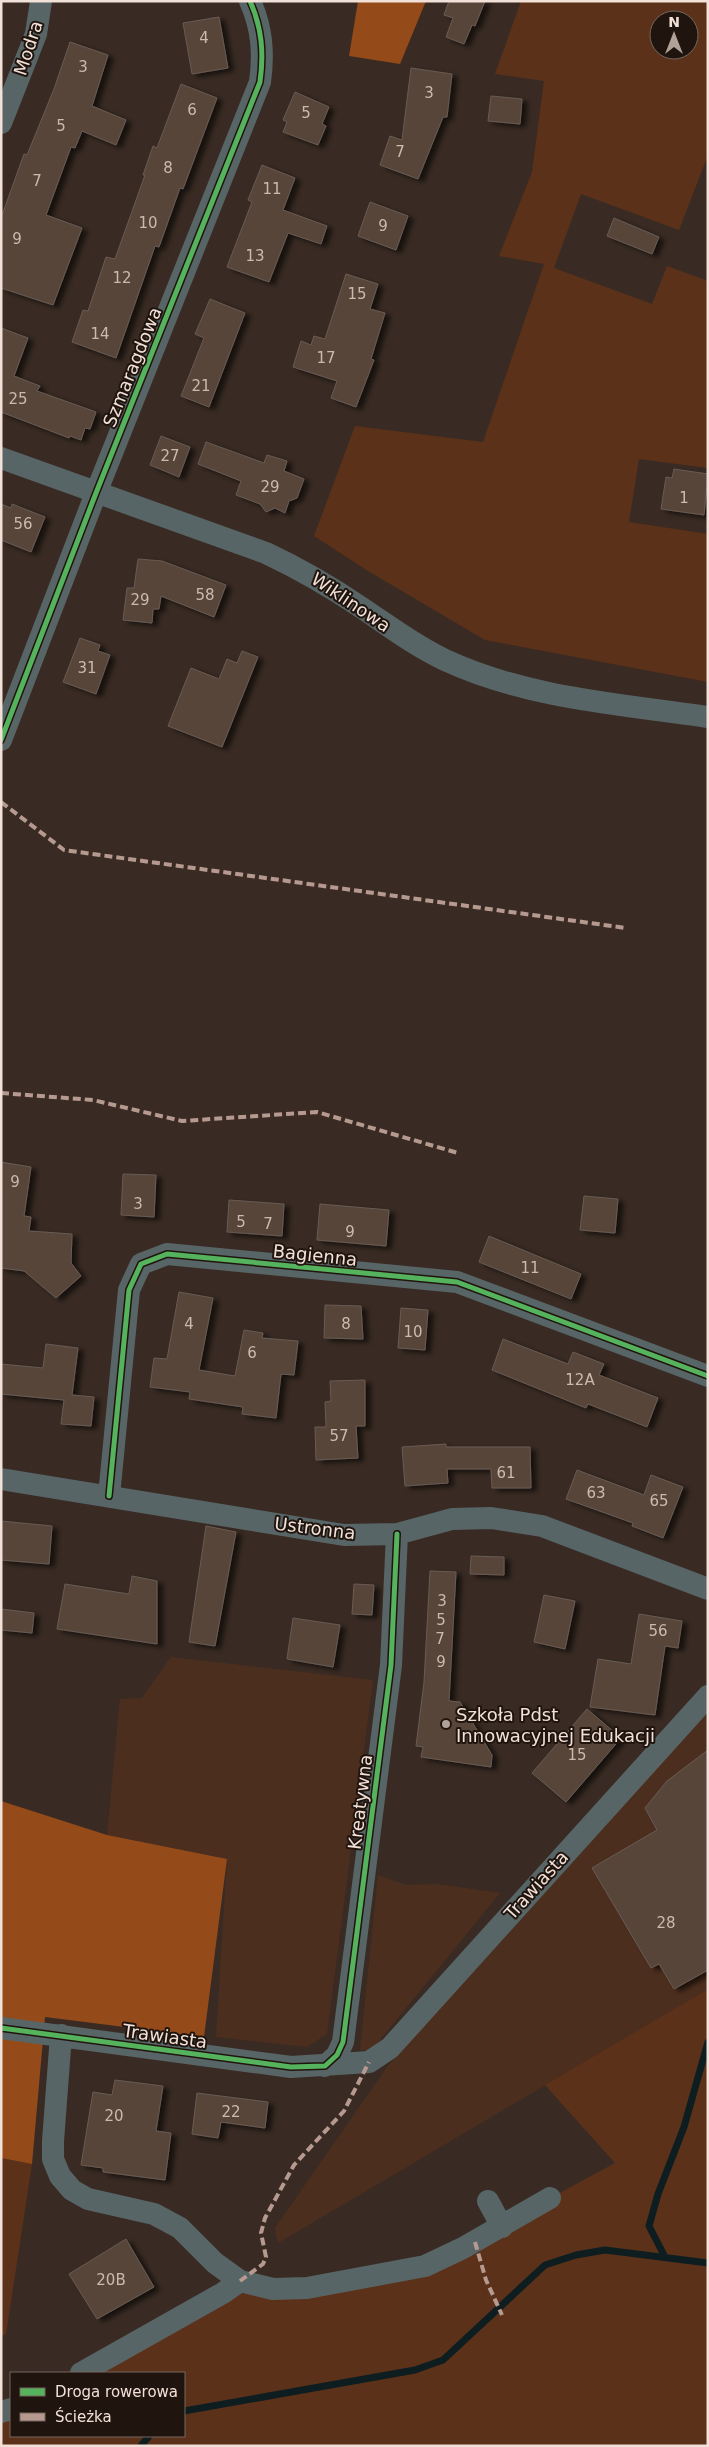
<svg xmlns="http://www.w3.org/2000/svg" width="709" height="2447" font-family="'DejaVu Sans',sans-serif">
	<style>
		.built { fill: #4c2e1e }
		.green { fill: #5c3119; fill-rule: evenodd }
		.forest { fill: #944a19 }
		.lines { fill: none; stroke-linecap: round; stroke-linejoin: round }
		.stream { stroke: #0e1e20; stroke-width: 7 }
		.building { fill: #574539; stroke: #685b54; filter: url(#shadow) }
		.minor { stroke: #586566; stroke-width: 22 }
		.quiet { stroke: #b69a8f; stroke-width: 4; stroke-dasharray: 8 4; stroke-linecap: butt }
		.cycleway-casing { stroke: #20150e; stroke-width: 8 }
		.cycleway { stroke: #56b35d; stroke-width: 5 }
		.poi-dot { fill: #b1a199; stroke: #20150e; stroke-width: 2 }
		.labels { text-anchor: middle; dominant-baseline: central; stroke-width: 4; stroke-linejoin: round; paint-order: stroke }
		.number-label { font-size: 15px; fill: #cbbab0 }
		.street-label { font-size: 18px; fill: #f2e1d8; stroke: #20150e }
		.poi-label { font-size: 18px; fill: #f2e1d8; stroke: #20150e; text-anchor: start }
	</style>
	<defs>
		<filter id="shadow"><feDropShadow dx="5.5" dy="3" stdDeviation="2.5" flood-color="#0009"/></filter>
	</defs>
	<rect width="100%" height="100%" fill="#392b23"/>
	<path class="built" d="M 171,1657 L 373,1680 L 327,2034 L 307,2047 L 216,2037 L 227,1859 L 107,1835 L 120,1699 L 142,1698 Z
		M 708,1709 L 708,1989 L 278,2243 L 275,2228 L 387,2067 Z
		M 378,1875 L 406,1885 L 437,1884 L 500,1893 L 371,2051 L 360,2050 Z"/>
	<path class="green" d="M 521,1 L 708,1 L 708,155 L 679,230 L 581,194 L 554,268 L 652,304 L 667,266 L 708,281 L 708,468 L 639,459 L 629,522 L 708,534 L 708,682 L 485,640 L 368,571 L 314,536 L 355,426 L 483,442 L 544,264 L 499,256 L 532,172 L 544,81 L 495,74 ZM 659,20 L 689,20 L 689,50 L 659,50 Z
		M 708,1989 L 708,2446 L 1,2446 L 1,2412 L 11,2409 L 11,2436 L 184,2436 L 184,2373 L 81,2373 L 223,2293 L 425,2266 L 615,2163 L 545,2085 Z
		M 1,2158 L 32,2164 L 6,2334 L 1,2336 Z"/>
	<path class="forest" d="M 358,1 L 426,1 L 400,64 L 349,56 Z
		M 1,1801 L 107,1835 L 227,1859 L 204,2037 L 45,2017 L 32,2164 L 1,2158 Z"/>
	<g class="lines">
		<path class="stream" d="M 665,2257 L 649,2226 L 658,2194 L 684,2127 L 708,2042
			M 184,2411 L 415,2370 L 443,2360 L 545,2265 L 576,2255 L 605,2250 L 708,2263
			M 141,2446 L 149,2436"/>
	</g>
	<path class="building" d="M 449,1 L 485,1 L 475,26 L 472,25 L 464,44 L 446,37 L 453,18 L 444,15 Z
		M 219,17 L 228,68 L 192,74 L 183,23 Z
		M 70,42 L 108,55 L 92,106 L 126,120 L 116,145 L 82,131 L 75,148 L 71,147 L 46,215 L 82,228 L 53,305 L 1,288 L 1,218 L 24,154 L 27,155 L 54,89 Z
		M 411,68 L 452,74 L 447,117 L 443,117 L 418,179 L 380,165 L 390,136 L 402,140 Z
		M 181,84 L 217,98 L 183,189 L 180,188 L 159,247 L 155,246 L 116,358 L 72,342 L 83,310 L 88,311 L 106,257 L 115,259 L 145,175 L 143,175 L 153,146 L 157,148 Z
		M 295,92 L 329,107 L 322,124 L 326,126 L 318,145 L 283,132 L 287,122 L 283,120 Z
		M 491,96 L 522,99 L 520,124 L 488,121 Z
		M 262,165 L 295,178 L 283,210 L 327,226 L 321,244 L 288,233 L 269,282 L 227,267 L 252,202 L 248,200 Z
		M 370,202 L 408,216 L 396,250 L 358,236 Z
		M 614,218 L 659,237 L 652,254 L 607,236 Z
		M 346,274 L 378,284 L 370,309 L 385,313 L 371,359 L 374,360 L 356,407 L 331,398 L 337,381 L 293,367 L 301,341 L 311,345 L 314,336 L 325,339 Z
		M 210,299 L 245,313 L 209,407 L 181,396 L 204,338 L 195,334 Z
		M 1,328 L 28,338 L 14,376 L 40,386 L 37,391 L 96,412 L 90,429 L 85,428 L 81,440 L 70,436 L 69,438 L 1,412 Z
		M 161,436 L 190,447 L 179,477 L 150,465 Z
		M 206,442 L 264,463 L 267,455 L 287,461 L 284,471 L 304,479 L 297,498 L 289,501 L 285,513 L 275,508 L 266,512 L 260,504 L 236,495 L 241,481 L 198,464 Z
		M 674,469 L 708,474 L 704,515 L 661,509 L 666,477 L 672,478 Z
		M 1,504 L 11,508 L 12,504 L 45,517 L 31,552 L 1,540 Z
		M 138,559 L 162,561 L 226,585 L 214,617 L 161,596 L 159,609 L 153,609 L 152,623 L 123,620 L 127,588 L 134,588 Z
		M 80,638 L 100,645 L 98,651 L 110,655 L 96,694 L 63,682 Z
		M 242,651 L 258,657 L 222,747 L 168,726 L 191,668 L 219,679 L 227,659 L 237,663 Z
		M 1,1162 L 31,1167 L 24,1216 L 31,1217 L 29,1231 L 72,1234 L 71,1263 L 81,1276 L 56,1298 L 24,1271 L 1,1268 Z
		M 123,1174 L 156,1175 L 154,1217 L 121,1215 Z
		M 584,1196 L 618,1199 L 615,1233 L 580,1230 Z
		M 229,1200 L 284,1204 L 282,1236 L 227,1232 Z
		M 320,1204 L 389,1210 L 386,1246 L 317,1240 Z
		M 489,1236 L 581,1274 L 571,1299 L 479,1262 Z
		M 179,1292 L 213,1298 L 199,1370 L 235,1376 L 244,1330 L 263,1333 L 262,1338 L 298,1341 L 294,1375 L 281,1374 L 276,1418 L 242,1414 L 243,1407 L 189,1399 L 190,1392 L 150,1387 L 154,1358 L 167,1359 Z
		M 325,1305 L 361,1306 L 363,1339 L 324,1338 Z
		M 401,1308 L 428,1310 L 425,1350 L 398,1348 Z
		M 503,1339 L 568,1364 L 573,1352 L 604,1364 L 599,1375 L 658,1398 L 647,1427 L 588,1404 L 586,1408 L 492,1370 Z
		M 46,1344 L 78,1348 L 72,1395 L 94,1397 L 91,1426 L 61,1424 L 64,1400 L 1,1394 L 1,1364 L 43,1368 Z
		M 365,1380 L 365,1426 L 356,1426 L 358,1458 L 316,1460 L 315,1427 L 326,1427 L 325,1402 L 331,1401 L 330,1381 Z
		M 446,1444 L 446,1447 L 530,1447 L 531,1488 L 492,1488 L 491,1469 L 447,1469 L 448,1483 L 405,1486 L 402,1447 Z
		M 577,1470 L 644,1495 L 651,1475 L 683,1487 L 663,1538 L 632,1526 L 633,1523 L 566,1499 Z
		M 1,1521 L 52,1526 L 49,1564 L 1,1560 Z
		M 206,1526 L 236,1532 L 215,1646 L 189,1642 Z
		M 471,1556 L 504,1557 L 504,1575 L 470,1574 Z
		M 430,1571 L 456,1572 L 449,1701 L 460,1702 L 492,1755 L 491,1767 L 421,1757 L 423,1747 L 416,1746 L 424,1682 Z
		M 132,1576 L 157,1581 L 157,1644 L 57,1629 L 65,1584 L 129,1594 Z
		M 354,1584 L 374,1585 L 372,1615 L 352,1614 Z
		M 544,1595 L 575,1601 L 565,1649 L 534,1642 Z
		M 1,1609 L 34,1613 L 32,1633 L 1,1630 Z
		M 639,1614 L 682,1621 L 678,1648 L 665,1646 L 655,1715 L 590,1707 L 598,1659 L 631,1664 Z
		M 293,1618 L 340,1625 L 333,1667 L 287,1659 Z
		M 587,1709 L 621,1738 L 566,1802 L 532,1773 Z
		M 708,1750 L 708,1970 L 674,1989 L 659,1964 L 651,1968 L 592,1868 L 657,1830 L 645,1808 L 667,1781 Z
		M 115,2080 L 163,2086 L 156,2131 L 171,2133 L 165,2180 L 103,2172 L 103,2168 L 81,2165 L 93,2092 L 112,2095 Z
		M 197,2093 L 268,2102 L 265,2128 L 221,2122 L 218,2138 L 192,2134 Z
		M 126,2239 L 154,2287 L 97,2319 L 69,2274 Z"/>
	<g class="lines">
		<path class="minor" d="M 1,123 L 36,34 L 41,1
			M 1,458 L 266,553 C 300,569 331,587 362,608 C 389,626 415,646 445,660 C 527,698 619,704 708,717
			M 1,740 L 96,493 L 260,82 C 264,53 262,28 250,1
			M 1,1479 L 344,1535 L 397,1534 L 452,1519 L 491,1518 L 542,1526 L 708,1589
			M 109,1496 L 129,1290 L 141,1264 L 167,1254 L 457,1282 L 708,1376
			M 1,2028 L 291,2067 L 369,2062 L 390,2048 L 708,1696
			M 61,2035 L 53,2141 L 53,2159 L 60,2176 L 72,2190 L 88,2199 L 154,2214 L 180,2228 L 215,2263 L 240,2281 L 273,2289 L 307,2288 L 425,2266 L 463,2248 L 550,2198
			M 325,2066 L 337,2055 L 343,2042 L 391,1665 L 397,1534
			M 488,2201 L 502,2227
			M 81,2373 L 223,2293 L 240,2281
			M 1,2412 L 11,2409"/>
		<path class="quiet" d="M 1,802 L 64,850 L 626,928
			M 1,1093 L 93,1100 L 182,1121 L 317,1112 L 458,1153
			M 475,2242 L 486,2280 L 502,2315
			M 240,2281 L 263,2264 L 266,2257 L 261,2233 L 265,2218 L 294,2165 L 344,2111 L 369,2062"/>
		<g class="cycleway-casing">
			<path id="cycleway" d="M 1,740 L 96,493 L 260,82 C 264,53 262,28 250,1
				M 109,1496 L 129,1290 L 141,1264 L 167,1254 L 457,1282 L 708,1376
				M 1,2028 L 291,2067 L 325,2066 L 337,2055 L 343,2042 L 391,1665 L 397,1534"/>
		</g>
		<use href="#cycleway" class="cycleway"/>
	</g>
	<circle class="poi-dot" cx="446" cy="1724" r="5"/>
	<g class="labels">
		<g class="number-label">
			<text x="204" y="38">4</text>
			<text x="83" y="67">3</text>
			<text x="429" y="93">3</text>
			<text x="192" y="110">6</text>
			<text x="306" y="113">5</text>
			<text x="61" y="126">5</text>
			<text x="400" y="152">7</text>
			<text x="168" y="168">8</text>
			<text x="37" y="181">7</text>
			<text x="272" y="189">11</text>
			<text x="148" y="223">10</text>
			<text x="383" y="226">9</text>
			<text x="17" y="239">9</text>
			<text x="255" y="256">13</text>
			<text x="122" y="278">12</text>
			<text x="357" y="294">15</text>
			<text x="100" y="334">14</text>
			<text x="326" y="358">17</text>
			<text x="201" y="386">21</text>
			<text x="18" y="399">25</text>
			<text x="170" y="456">27</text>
			<text x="270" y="487">29</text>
			<text x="684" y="498">1</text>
			<text x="23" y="524">56</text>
			<text x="205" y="595">58</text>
			<text x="140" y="600">29</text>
			<text x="87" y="668">31</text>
			<text x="15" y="1182">9</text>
			<text x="138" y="1204">3</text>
			<text x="241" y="1222">5</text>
			<text x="268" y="1224">7</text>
			<text x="350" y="1232">9</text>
			<text x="530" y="1268">11</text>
			<text x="189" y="1324">4</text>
			<text x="346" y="1324">8</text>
			<text x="413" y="1332">10</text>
			<text x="252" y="1353">6</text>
			<text x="580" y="1380">12A</text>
			<text x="339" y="1436">57</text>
			<text x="506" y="1473">61</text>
			<text x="596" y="1493">63</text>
			<text x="659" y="1501">65</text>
			<text x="442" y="1601">3</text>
			<text x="441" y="1620">5</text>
			<text x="658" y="1631">56</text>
			<text x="440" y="1639">7</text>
			<text x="441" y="1662">9</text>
			<text x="577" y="1755">15</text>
			<text x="666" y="1923">28</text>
			<text x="231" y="2112">22</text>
			<text x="114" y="2116">20</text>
			<text x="111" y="2280">20B</text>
		</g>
		<g class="street-label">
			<text transform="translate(28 48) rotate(-72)">Modra</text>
			<text transform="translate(132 367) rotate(-68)">Szmaragdowa</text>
			<text transform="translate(351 602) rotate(34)">Wiklinowa</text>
			<text transform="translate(315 1255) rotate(6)">Bagienna</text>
			<text transform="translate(315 1528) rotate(7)">Ustronna</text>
			<text transform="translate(360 1802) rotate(-83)">Kreatywna</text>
			<text transform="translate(536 1885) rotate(-48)">Trawiasta</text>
			<text transform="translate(165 2036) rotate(8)">Trawiasta</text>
		</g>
		<g class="poi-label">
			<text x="456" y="1714">Szkoła Pdst<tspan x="456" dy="21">Innowacyjnej Edukacji</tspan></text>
		</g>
	</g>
	<rect width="709" height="2447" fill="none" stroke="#f2e1d8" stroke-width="5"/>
	<rect x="10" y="2372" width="175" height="65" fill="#20150e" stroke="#74675f"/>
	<rect x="20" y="2388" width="25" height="8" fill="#56b35d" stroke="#74675f"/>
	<text x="55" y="2397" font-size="15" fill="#f2e1d8">Droga rowerowa</text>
	<rect x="20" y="2413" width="25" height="8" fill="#b69a8f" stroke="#74675f"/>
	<text x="55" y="2422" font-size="15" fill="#f2e1d8">Ścieżka</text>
	<g transform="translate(674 35)"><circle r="24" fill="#20150e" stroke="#74675f"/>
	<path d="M0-4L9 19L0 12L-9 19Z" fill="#b1a199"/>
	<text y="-8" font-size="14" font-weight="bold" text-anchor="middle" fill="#f2e1d8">N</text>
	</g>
</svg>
